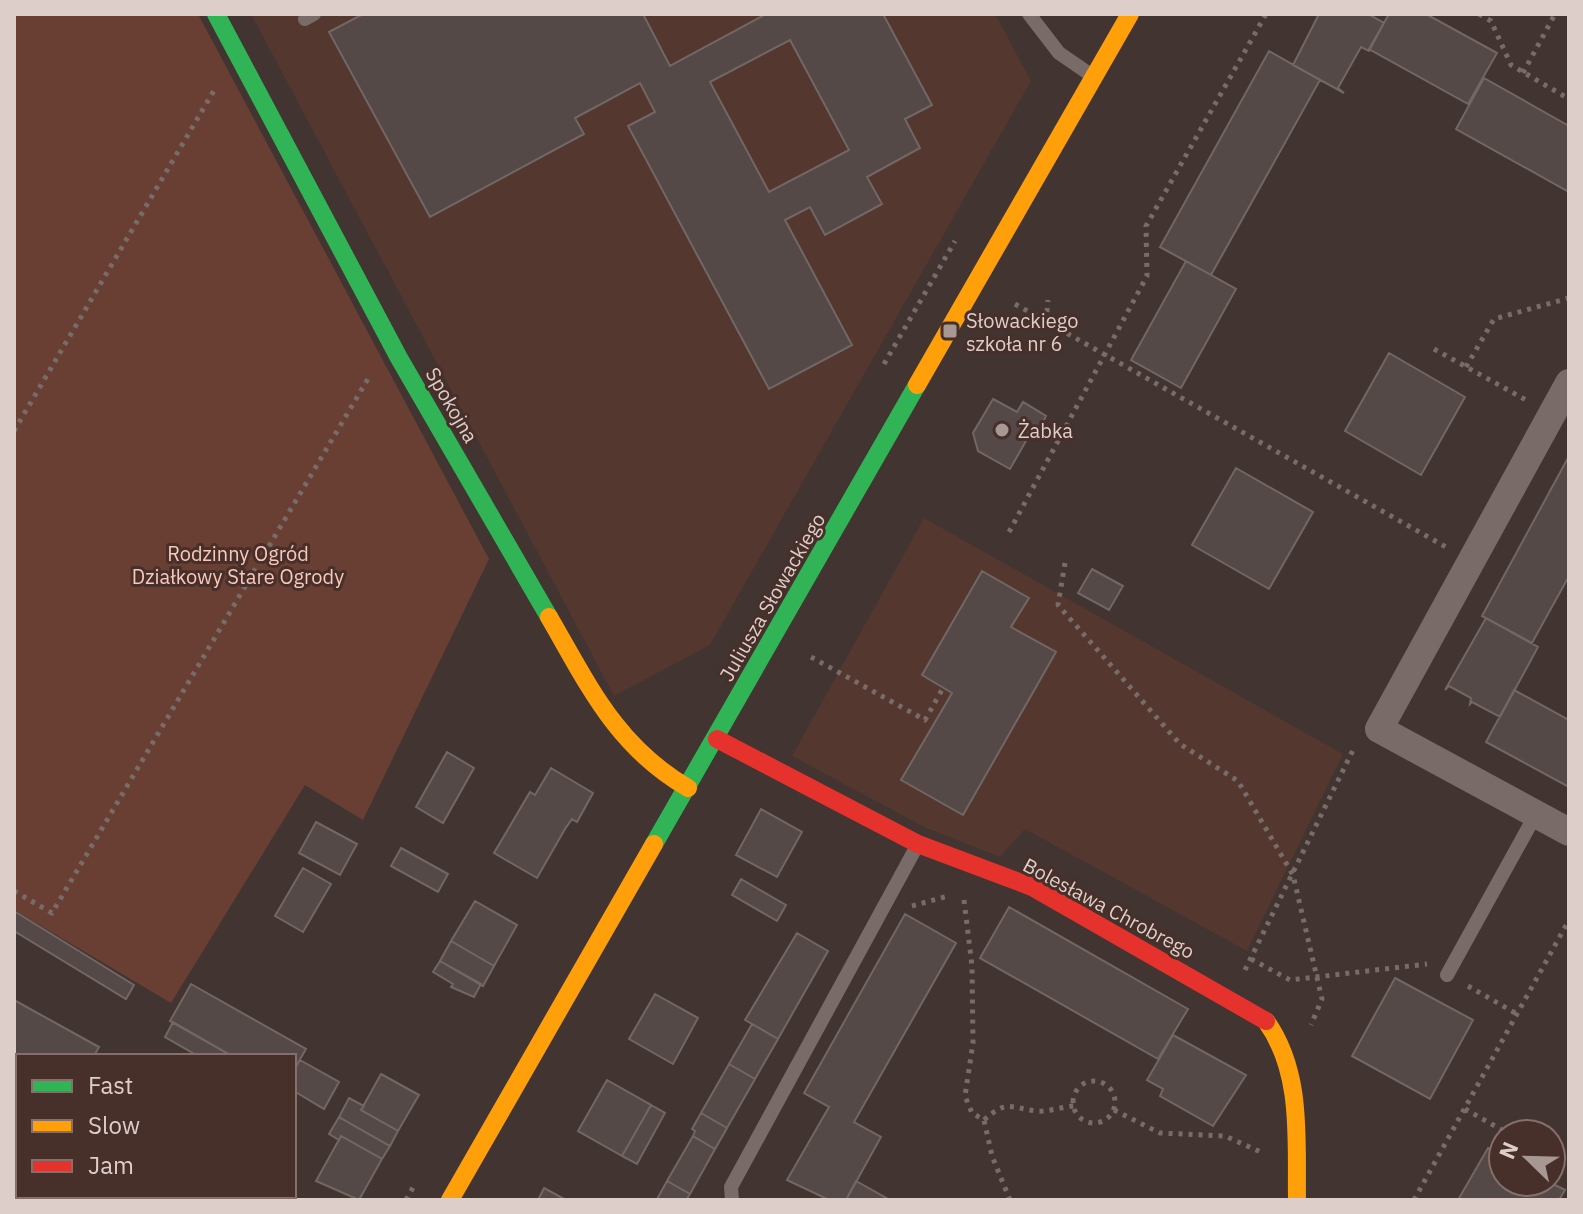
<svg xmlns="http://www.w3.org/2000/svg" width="1583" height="1214" font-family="'IBM Plex Sans',sans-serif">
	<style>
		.built { fill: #54372f }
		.green { fill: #693f34 }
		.building { fill: #544946; stroke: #726764; stroke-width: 2; fill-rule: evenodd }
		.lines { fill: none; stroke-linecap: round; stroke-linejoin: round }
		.path { stroke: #786c69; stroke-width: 5; stroke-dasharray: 4 6; stroke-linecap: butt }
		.lane { stroke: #796b67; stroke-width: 14 }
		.street { stroke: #796b67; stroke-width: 28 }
		.fast { stroke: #30b455; stroke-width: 18 }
		.slow { stroke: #ff9f0a; stroke-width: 18 }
		.jam { stroke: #e5322d; stroke-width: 18 }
		.poi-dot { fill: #a79894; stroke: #48302a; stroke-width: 3 }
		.labels { text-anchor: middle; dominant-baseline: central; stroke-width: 6; stroke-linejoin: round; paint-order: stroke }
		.poi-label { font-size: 20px; fill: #dececa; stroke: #48302a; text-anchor: start }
		.street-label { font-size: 20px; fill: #dececa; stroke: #48302a }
		.park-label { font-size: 20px; fill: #fac8bb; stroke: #48302a }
	</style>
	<rect width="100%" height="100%" fill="#413431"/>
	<path class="built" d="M 251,14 L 995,14 L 1031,81 L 710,645 L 614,696 Z
		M 924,518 L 1343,754 L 1247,951 L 1025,829 L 1000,857 L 924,827 L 792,756 Z"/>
	<path class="green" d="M 14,14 L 198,14 L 489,559 L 363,820 L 305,785 L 171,1003 L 14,910 Z"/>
	<path class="building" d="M 363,14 L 643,14 L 670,66 L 766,14 L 883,14 L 932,105 L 905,119 L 920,148 L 867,177 L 882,204 L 825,235 L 810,207 L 785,220 L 852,345 L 769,389 L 628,126 L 655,112 L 640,83 L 575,118 L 584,134 L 430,217 L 329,32 ZM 790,40 L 849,150 L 769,192 L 710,82 Z
		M 1319,14 L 1368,14 L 1384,23 L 1369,51 L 1361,47 L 1338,88 L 1344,93 L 1293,65 Z
		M 1389,14 L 1426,14 L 1497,53 L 1468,104 L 1369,49 Z
		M 1269,51 L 1320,80 L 1211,275 L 1160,247 Z
		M 1484,78 L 1569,126 L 1569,192 L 1456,129 Z
		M 1186,261 L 1236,289 L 1181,388 L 1131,360 Z
		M 1389,353 L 1465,397 L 1421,475 L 1345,431 Z
		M 993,399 L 1017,412 L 1023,402 L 1046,416 L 1040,428 L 1035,425 L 1010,469 L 978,451 L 973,433 Z
		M 1569,456 L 1569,576 L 1532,643 L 1482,616 Z
		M 1236,468 L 1313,512 L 1269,589 L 1192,545 Z
		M 1092,569 L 1123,586 L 1109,610 L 1078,593 Z
		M 982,571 L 1029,598 L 1011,627 L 1056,652 L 963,815 L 901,780 L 952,693 L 922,675 Z
		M 1486,618 L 1538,647 L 1500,717 L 1472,702 L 1470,704 L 1471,698 L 1449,686 L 1445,690 Z
		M 1514,690 L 1569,720 L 1569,787 L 1486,742 Z
		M 447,752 L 474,768 L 443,823 L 416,807 Z
		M 551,768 L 593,793 L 577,822 L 572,819 L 565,829 L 537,878 L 494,853 L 530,792 L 535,795 Z
		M 761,809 L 802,832 L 777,877 L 736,855 Z
		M 316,822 L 357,844 L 340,875 L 299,853 Z
		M 401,848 L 448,874 L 438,892 L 391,866 Z
		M 303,868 L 331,884 L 303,932 L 275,916 Z
		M 741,879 L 786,905 L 777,921 L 732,895 Z
		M 475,901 L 517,925 L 494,966 L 451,941 Z
		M 1009,907 L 1188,1009 L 1158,1059 L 980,958 Z
		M 14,911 L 134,985 L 126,999 L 14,931 Z
		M 905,914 L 956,943 L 854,1122 L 881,1137 L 846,1200 L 829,1200 L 787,1180 L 829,1107 L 804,1093 Z
		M 797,933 L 828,951 L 778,1039 L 745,1020 Z
		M 451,941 L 494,966 L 483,986 L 440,961 Z
		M 440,961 L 481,984 L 474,997 L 451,987 L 453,984 L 433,972 Z
		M 1395,978 L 1473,1020 L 1430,1099 L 1352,1056 Z
		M 191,984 L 306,1049 L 294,1070 L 294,1056 L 232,1056 L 170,1021 Z
		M 655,994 L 698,1018 L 673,1064 L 629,1039 Z
		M 14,1000 L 99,1047 L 94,1056 L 14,1055 Z
		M 173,1022 L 232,1056 L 198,1056 L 165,1037 Z
		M 752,1024 L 778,1039 L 755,1079 L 729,1064 Z
		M 1173,1035 L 1246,1075 L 1213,1126 L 1160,1096 L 1163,1089 L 1147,1080 Z
		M 300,1060 L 339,1082 L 324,1109 L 294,1091 L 294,1070 Z
		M 729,1064 L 755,1079 L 727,1128 L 701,1113 Z
		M 381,1074 L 419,1095 L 398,1131 L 361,1110 Z
		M 607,1080 L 651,1105 L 622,1156 L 578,1131 Z
		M 349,1098 L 364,1106 L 361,1110 L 398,1131 L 390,1146 L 339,1117 Z
		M 651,1105 L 665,1113 L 637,1164 L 622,1156 Z
		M 14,1112 L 18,1114 L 18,1163 L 14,1170 Z
		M 701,1113 L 727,1128 L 715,1149 L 693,1136 L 695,1131 L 692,1129 Z
		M 339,1117 L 390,1146 L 382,1159 L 341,1136 L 339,1140 L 329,1134 Z
		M 341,1136 L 382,1159 L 359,1200 L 316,1181 Z
		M 693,1136 L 715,1149 L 690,1194 L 667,1181 Z
		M 1488,1148 L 1503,1156 L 1503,1182 L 1549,1182 L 1565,1190 L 1559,1200 L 1458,1200 Z
		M 667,1181 L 690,1194 L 686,1200 L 657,1199 Z
		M 856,1181 L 890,1200 L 846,1200 Z
		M 544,1188 L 566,1200 L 538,1200 Z"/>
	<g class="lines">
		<path class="path" d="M 1479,14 L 1491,21 L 1511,65 L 1569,99
			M 1523,73 L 1555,14
			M 1015,304 L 1446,547
			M 1046,322 L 1048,300
			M 1434,349 L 1526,400
			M 884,364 L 955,241
			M 1466,367 L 1494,319 L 1569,298
			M 14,431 L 216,87
			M 1009,532 L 1147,276 L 1146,226 L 1266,14
			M 1065,563 L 1058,605 L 1180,744 L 1238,781 L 1293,875 L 1322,999 L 1311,1025
			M 811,657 L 925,720 L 943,688
			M 14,891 L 52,913 L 369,377
			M 964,900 L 972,966 L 973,1043 L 965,1096 L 972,1113 L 984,1120 L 992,1156 L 1010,1200
			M 912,906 L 948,896
			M 1251,959 L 1290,980 L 1427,964
			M 1245,970 L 1355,746
			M 1468,986 L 1517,1014
			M1073 1102a21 21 0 1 1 42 0a21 21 0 1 1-42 0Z
			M 1465,1109 L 1509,1134
			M 1114,1110 L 1160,1133 L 1225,1136 L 1263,1153
			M 984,1120 C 1007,1100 1008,1107 1036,1111 C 1047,1112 1062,1107 1074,1106
			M 1551,1158 L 1569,1169
			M 406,1200 L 415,1184
			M 1414,1200 L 1569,920"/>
		<path class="lane" d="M 1029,14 L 1059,53 L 1094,77
			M 305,19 L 314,14
			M 1447,975 L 1536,814
			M 732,1200 L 731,1187 L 918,844"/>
		<path class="street" d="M 1569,383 L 1379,729 L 1569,832"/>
		<path class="fast" d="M 216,14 L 399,358 L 549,617
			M 654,844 L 917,385"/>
		<path class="slow" d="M 917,385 L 1130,14
			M 549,617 C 589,686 616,746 688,788
			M 1266,1021 C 1303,1073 1296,1139 1297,1200
			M 450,1200 L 654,844"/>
		<path class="jam" d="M 717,739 L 918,844 L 1032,887 L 1266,1021"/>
	</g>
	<g class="poi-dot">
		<rect x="942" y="323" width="16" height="16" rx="4"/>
		<circle cx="1002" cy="430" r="8"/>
	</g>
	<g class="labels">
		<g class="poi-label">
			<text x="966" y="320">Słowackiego<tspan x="966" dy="23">szkoła nr 6</tspan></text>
			<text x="1018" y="430">Żabka</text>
		</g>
		<g class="street-label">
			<text transform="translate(452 405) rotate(60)">Spokojna</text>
			<text transform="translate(772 597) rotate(-60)">Juliusza Słowackiego</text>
			<text transform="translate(1109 908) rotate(28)">Bolesława Chrobrego</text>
		</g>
		<g class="park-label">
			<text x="238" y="553">Rodzinny Ogród<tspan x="238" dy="23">Działkowy Stare Ogrody</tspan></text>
		</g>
	</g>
	<rect width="1583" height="1214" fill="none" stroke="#dececa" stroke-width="32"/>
	<rect x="16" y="1054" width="280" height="144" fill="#48302a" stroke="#846f6a" stroke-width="2"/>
	<rect x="32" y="1080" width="40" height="12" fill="#30b455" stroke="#846f6a" stroke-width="2"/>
	<text x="88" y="1094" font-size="24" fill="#dececa">Fast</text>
	<rect x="32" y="1120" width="40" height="12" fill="#ff9f0a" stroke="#846f6a" stroke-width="2"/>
	<text x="88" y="1134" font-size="24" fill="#dececa">Slow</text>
	<rect x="32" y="1160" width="40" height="12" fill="#e5322d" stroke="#846f6a" stroke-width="2"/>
	<text x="88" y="1174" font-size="24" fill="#dececa">Jam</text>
	<g transform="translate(1527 1158) rotate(293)"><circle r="38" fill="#48302a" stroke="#846f6a" stroke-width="2"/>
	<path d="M0-6L14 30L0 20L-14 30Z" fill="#a79894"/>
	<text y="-12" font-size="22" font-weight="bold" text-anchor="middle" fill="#dececa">N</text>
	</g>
</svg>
